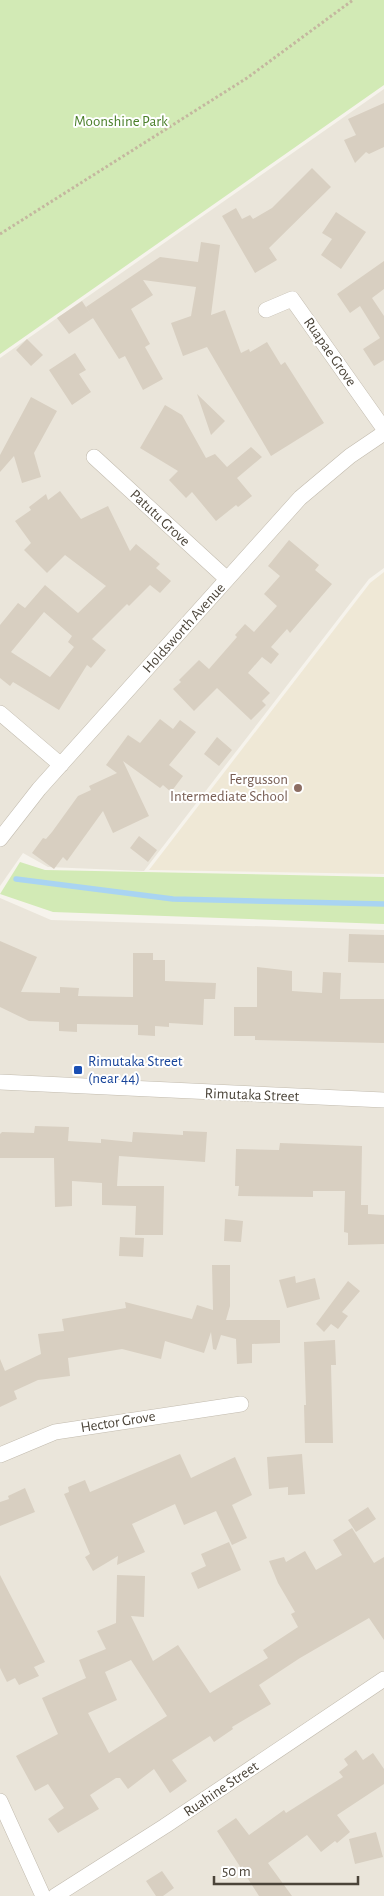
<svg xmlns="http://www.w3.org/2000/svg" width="384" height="1896" font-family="'Alegreya Sans',sans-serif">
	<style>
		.residential { fill: #eae5da }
		.education { fill: #efe8d6 }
		.green { fill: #d2eab5 }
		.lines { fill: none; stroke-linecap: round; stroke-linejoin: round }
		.stream { stroke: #a9d4f2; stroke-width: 5.5 }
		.building { fill: #d8cfc1; fill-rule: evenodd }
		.street-casing { stroke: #c2bbae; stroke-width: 16 }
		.path { stroke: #c4b79f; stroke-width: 3; stroke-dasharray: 2.5 2.5; stroke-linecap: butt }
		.street { stroke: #fff; stroke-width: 15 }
		.education-dot { fill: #8d6e63; stroke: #fff; stroke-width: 2 }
		.transit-dot { fill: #1a4fb4; stroke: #fff; stroke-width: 2 }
		.labels { text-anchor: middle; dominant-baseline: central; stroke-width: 4; stroke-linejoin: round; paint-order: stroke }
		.park-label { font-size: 15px; fill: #4a7f2a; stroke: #fff }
		.street-label { font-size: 15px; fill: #4b4439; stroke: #fff }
		.education-label { font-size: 15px; fill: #785e54; stroke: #fff; text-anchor: end }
		.transit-label { font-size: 15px; fill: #164399; stroke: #fff; text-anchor: start }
	</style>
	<rect width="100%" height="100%" fill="#f6f3ec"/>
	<path class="residential" d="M 384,89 L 384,568 L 369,579 L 144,871 L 48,867 L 23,853 L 0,886 L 0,358 Z
		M 0,898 L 51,920 L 384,930 L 384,1896 L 0,1896 Z"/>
	<path class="education" d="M 384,572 L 384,874 L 149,870 L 370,583 Z"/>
	<path class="green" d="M 0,0 L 384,0 L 384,85 L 0,354 Z
		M 20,862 L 45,870 L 384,877 L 384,924 L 53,912 L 0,894 Z"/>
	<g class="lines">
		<path class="stream" d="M 16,879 L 173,899 L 384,904"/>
	</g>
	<path class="building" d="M 384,103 L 384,147 L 369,154 L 366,152 L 355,163 L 344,140 L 356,135 L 348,119 Z
		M 312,168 L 331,187 L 269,248 L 277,260 L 255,273 L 222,216 L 236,208 L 242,219 L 250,215 L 253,219 L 272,208 Z
		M 336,212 L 366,232 L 341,269 L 321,255 L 332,239 L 322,233 Z
		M 201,242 L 220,245 L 211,315 L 225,310 L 241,353 L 249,349 L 250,352 L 267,342 L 281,365 L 285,362 L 324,423 L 271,456 L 207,347 L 183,356 L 171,323 L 191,316 L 196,287 L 143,280 L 153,295 L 131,309 L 150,344 L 145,347 L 163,379 L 143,390 L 125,356 L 119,359 L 86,307 L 160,257 L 198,262 Z
		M 384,261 L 384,289 L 372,298 L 384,316 L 384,360 L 374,366 L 363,349 L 380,338 L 360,306 L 350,313 L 337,294 Z
		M 82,301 L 93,318 L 69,334 L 57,318 Z
		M 27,339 L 43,355 L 31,366 L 16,350 Z
		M 75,353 L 86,370 L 79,374 L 91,392 L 72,405 L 49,370 Z
		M 197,394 L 225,421 L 211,435 Z
		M 31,397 L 57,411 L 34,453 L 41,477 L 22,483 L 14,456 L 0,472 L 0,455 Z
		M 165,405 L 182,415 L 206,458 L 215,454 L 227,467 L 251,447 L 262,457 L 237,478 L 252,496 L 238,507 L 236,505 L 216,521 L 192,492 L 186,498 L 169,480 L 178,471 L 140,448 Z
		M 60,491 L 81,519 L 108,506 L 130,551 L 136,544 L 160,564 L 156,568 L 171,581 L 160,593 L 150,585 L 129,606 L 127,604 L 92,639 L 106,650 L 91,668 L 87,665 L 59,710 L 13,682 L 10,686 L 0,678 L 0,625 L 18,603 L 25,608 L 45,585 L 78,613 L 106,586 L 65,555 L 47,573 L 24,550 L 31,543 L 15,521 L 31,510 L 29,507 L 46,494 L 48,500 ZM 44,612 L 72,636 L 68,642 L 74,647 L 50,677 L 11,652 Z
		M 289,540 L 319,565 L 315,570 L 332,584 L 290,633 L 287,629 L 271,647 L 279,654 L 271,664 L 262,657 L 248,673 L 270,693 L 262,701 L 266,705 L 251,720 L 217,688 L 194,711 L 173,689 L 181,682 L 179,680 L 199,660 L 209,669 L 237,637 L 235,635 L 245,624 L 254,632 L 277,606 L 264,594 L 280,576 L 268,566 Z
		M 160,719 L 173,729 L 180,720 L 196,732 L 169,765 L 183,776 L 171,792 L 163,785 L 160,788 L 123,761 L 149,816 L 113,833 L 103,811 L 67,861 L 63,857 L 54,869 L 32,853 L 43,838 L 46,839 L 52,832 L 78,796 L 91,790 L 89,786 L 117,773 L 106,765 L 128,735 L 140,743 Z
		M 217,737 L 232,750 L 219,766 L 204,754 Z
		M 139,836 L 157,850 L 148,862 L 130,848 Z
		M 349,934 L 384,935 L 384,963 L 348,962 Z
		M 0,941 L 37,957 L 21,992 L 60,993 L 60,987 L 79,988 L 78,996 L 133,997 L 133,953 L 153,953 L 153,960 L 165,960 L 165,981 L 216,983 L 215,999 L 204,999 L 203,1025 L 169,1023 L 169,1027 L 155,1026 L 155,1036 L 138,1035 L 138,1025 L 77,1024 L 77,1032 L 59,1031 L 59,1022 L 29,1021 L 0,1007 Z
		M 257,967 L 292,971 L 292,991 L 322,993 L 323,972 L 341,973 L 340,999 L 384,999 L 384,1043 L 255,1040 L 255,1036 L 234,1036 L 234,1007 L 257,1007 Z
		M 35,1126 L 69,1127 L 68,1141 L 101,1143 L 101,1139 L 132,1142 L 133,1132 L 183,1135 L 183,1131 L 207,1132 L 205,1162 L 119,1156 L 117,1186 L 164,1186 L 163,1235 L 135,1235 L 136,1206 L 102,1205 L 102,1183 L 72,1181 L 72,1206 L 55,1207 L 54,1158 L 0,1158 L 0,1134 L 2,1132 L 34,1133 Z
		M 280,1143 L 362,1146 L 361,1205 L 368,1205 L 368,1214 L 384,1215 L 384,1244 L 348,1245 L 348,1233 L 344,1232 L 345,1191 L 313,1191 L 313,1197 L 238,1196 L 239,1186 L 235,1186 L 236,1149 L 279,1150 Z
		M 225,1219 L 243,1221 L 241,1242 L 224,1241 Z
		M 120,1237 L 144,1238 L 143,1257 L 119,1256 Z
		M 212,1265 L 230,1265 L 230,1306 L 226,1320 L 280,1320 L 280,1343 L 252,1344 L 252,1363 L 237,1364 L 236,1339 L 221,1335 L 216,1350 L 213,1349 L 211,1332 L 204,1353 L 165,1341 L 161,1359 L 122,1349 L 68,1358 L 70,1376 L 38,1380 L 14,1391 L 17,1399 L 0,1407 L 0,1359 L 5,1371 L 41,1354 L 38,1334 L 64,1331 L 62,1319 L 126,1308 L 125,1302 L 192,1319 L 197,1305 L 213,1310 Z
		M 295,1276 L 296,1283 L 315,1278 L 320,1299 L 287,1308 L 279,1280 Z
		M 348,1281 L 360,1291 L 342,1312 L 348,1316 L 338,1329 L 331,1324 L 324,1332 L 316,1324 Z
		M 335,1340 L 336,1365 L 331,1365 L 333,1443 L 305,1443 L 304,1405 L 306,1405 L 304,1342 Z
		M 180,1454 L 191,1478 L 235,1457 L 252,1495 L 232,1505 L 247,1538 L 232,1545 L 216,1511 L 184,1525 L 175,1504 L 132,1524 L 145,1552 L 117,1565 L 118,1556 L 93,1571 L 85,1557 L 90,1554 L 64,1494 L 69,1492 L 68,1487 L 85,1480 L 90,1492 Z
		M 302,1454 L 305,1494 L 288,1495 L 288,1487 L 269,1489 L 267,1457 Z
		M 25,1488 L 35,1512 L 0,1526 L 0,1502 L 9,1499 L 8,1496 Z
		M 368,1507 L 376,1519 L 356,1532 L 348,1520 Z
		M 352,1528 L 374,1563 L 384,1557 L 384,1640 L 369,1618 L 300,1658 L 259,1685 L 271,1704 L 232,1727 L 233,1729 L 214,1742 L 210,1736 L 172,1760 L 187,1781 L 170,1793 L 154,1769 L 128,1789 L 120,1778 L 116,1778 L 90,1795 L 99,1809 L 58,1833 L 48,1819 L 64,1808 L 48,1784 L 35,1791 L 16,1756 L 58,1734 L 42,1698 L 86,1678 L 79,1660 L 106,1649 L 97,1631 L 116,1623 L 117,1575 L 145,1576 L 144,1617 L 131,1616 L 153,1661 L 178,1645 L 210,1693 L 268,1658 L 263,1650 L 298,1627 L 291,1614 L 295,1612 L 278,1583 L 269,1561 L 284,1557 L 286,1562 L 305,1551 L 316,1570 L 342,1555 L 333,1540 ZM 131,1660 L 167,1716 L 109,1753 L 88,1713 L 117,1700 L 105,1672 Z
		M 229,1542 L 241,1570 L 198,1589 L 191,1573 L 206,1566 L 201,1554 Z
		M 0,1575 L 45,1662 L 34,1667 L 39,1676 L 19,1685 L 15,1678 L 7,1682 L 0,1668 Z
		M 356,1750 L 363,1760 L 373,1753 L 384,1769 L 384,1784 L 337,1815 L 350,1832 L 337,1843 L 335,1841 L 321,1852 L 307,1835 L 268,1863 L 292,1896 L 259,1896 L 217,1831 L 236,1818 L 249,1835 L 284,1810 L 286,1813 L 343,1777 L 339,1772 L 348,1765 L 344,1759 Z
		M 376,1832 L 383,1857 L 355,1864 L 349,1839 Z
		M 162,1871 L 174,1888 L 163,1896 L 156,1896 L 146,1881 Z"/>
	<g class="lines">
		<g class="street-casing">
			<path id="street" d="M 266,310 L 292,299 L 384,429
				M 94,457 L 227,579
				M 0,713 L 61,765
				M 0,839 L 39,789 L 300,498 L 350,456 L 384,433
				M 0,1082 L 384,1100
				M 0,1455 L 55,1432 L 241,1404
				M 0,1801 L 43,1896
				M 55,1896 L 165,1826 L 384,1679"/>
		</g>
		<path class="path" d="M 0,234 L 247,78 L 353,0"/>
		<use href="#street" class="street"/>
	</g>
	<circle class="education-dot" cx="298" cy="788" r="5"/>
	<rect class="transit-dot" x="73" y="1065" width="10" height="10" rx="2.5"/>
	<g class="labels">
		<g class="park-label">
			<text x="121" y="121">Moonshine Park</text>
		</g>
		<g class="street-label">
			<text transform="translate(330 352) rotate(55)">Ruapae Grove</text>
			<text transform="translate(160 518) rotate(43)">Patutu Grove</text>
			<text transform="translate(184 628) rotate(-48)">Holdsworth Avenue</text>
			<text transform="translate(252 1095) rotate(2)">Rimutaka Street</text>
			<text transform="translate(118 1422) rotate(-9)">Hector Grove</text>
			<text transform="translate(221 1789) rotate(-34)">Ruahine Street</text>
		</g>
		<g class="education-label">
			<text x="288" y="779">Fergusson<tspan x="288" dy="17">Intermediate School</tspan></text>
		</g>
		<g class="transit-label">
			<text x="88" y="1061">Rimutaka Street<tspan x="88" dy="17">(near 44)</tspan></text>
		</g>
	</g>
	<path d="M214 1876v8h144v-8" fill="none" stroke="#4b4439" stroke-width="2.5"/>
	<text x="222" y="1876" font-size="15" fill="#4b4439" stroke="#ffffff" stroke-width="4" paint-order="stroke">50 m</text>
</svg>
